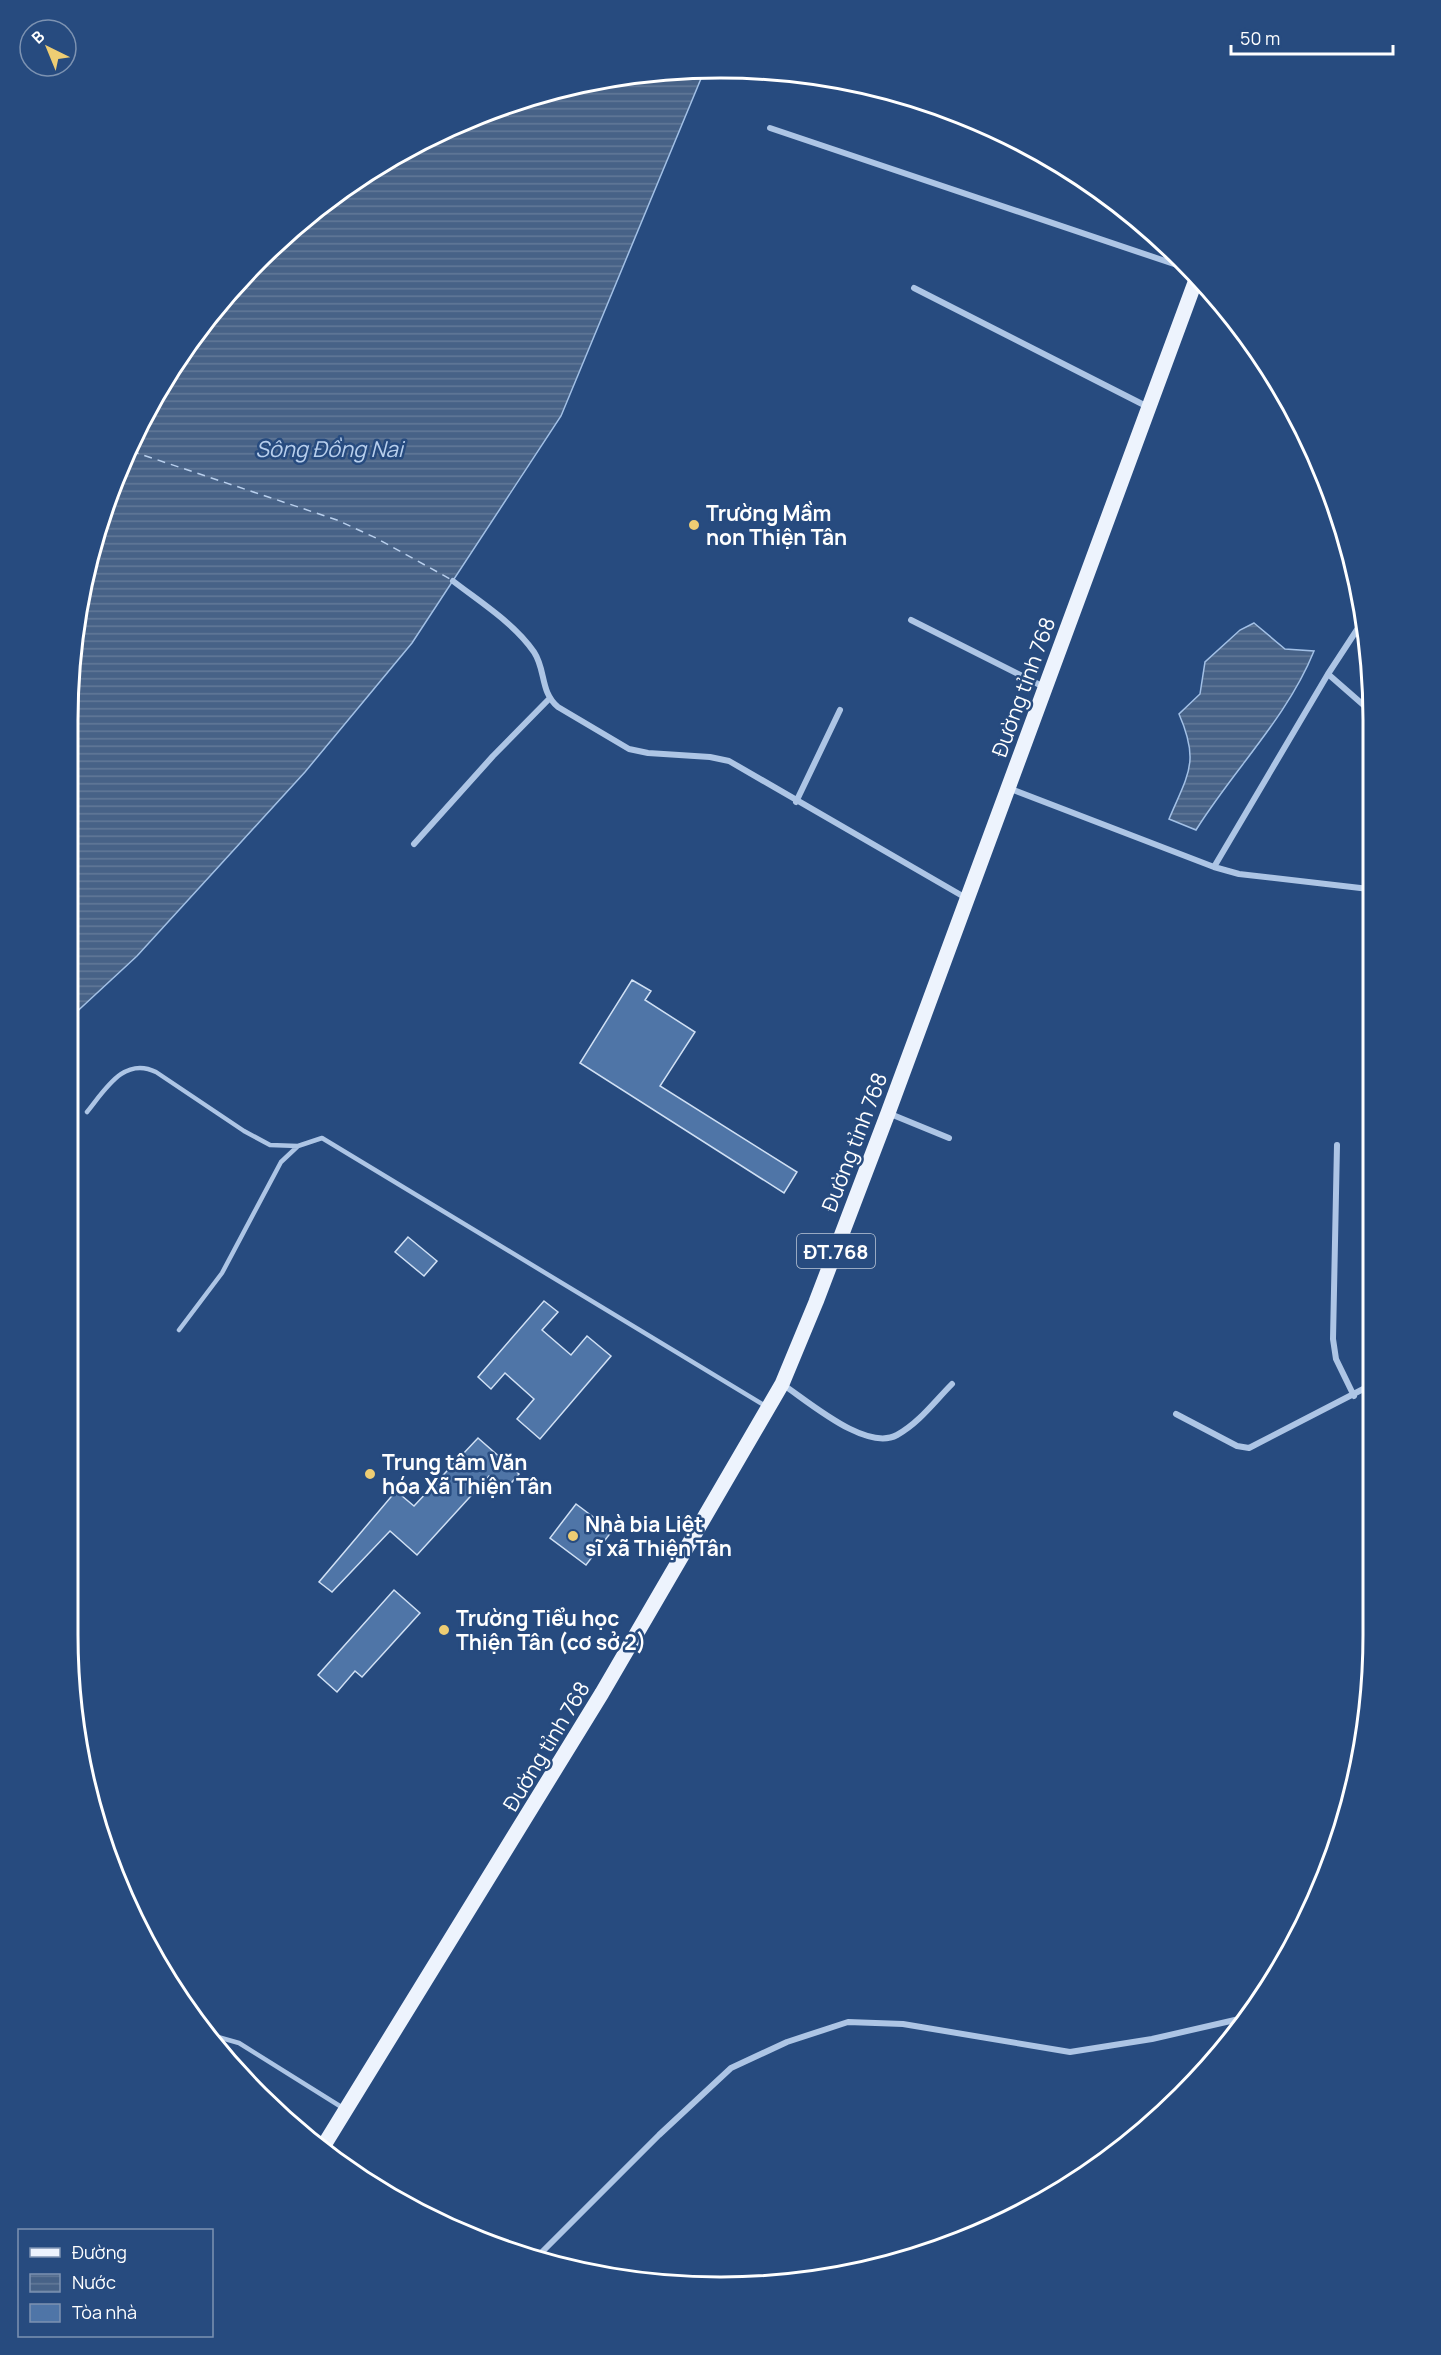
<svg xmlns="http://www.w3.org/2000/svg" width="1441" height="2355" font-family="Manrope,sans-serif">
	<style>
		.water { fill: url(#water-rules); stroke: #a2c0e6; stroke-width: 1.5 }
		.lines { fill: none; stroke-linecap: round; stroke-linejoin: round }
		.ferry { stroke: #b8cfed; stroke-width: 1.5; stroke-dasharray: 8 6; stroke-linecap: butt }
		.building { fill: #4f75a7; stroke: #d0e0f4; stroke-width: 1.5 }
		.lane { stroke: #adc5e5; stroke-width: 4.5 }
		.street { stroke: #adc5e5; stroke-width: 6 }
		.primary { stroke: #edf3fd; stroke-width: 15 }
		.poi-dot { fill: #eecd73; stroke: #274b7f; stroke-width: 2 }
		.labels { text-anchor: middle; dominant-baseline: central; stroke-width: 5; stroke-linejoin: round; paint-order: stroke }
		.shield { fill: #274b7f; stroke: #bec9d9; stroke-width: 1.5 }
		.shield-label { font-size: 20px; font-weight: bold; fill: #fff }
		.poi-label { font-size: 21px; font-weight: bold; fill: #fff; stroke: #274b7f; text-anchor: start }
		.street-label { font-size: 21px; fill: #fff; stroke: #274b7f }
		.water-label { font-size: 22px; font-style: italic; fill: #b8cfed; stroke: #274b7f }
		.rim { fill: none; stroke: #fff; stroke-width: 3 }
	</style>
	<defs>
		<pattern id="water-rules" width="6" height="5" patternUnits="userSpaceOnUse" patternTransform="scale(1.5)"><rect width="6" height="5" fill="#476287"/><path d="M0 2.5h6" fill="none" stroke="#637a99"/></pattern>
	</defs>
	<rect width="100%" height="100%" fill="#274b7f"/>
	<path class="water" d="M 705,69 L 561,416 L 412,643 L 305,772 L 137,956 L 70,1018 L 69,677 L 102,510 L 178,357 L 259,259 L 358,177 L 471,117 L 593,80 Z
		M 1254,623 L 1285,649 L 1314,651 C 1287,718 1234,769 1196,830 L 1169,819 C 1188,774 1200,762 1179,714 L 1200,694 L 1205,662 L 1240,630 Z"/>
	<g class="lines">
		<path class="ferry" d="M 131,451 L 337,520 L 376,538 L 452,580"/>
	</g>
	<path class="building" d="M 632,980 L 651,991 L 645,1000 L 695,1032 L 660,1086 L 797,1172 L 784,1193 L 580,1063 Z
		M 408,1237 L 437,1261 L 424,1276 L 395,1252 Z
		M 544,1301 L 558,1312 L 542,1330 L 571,1355 L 587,1336 L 611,1356 L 540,1439 L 517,1419 L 534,1399 L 505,1373 L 491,1389 L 478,1377 Z
		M 478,1438 L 519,1474 L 505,1490 L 489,1476 L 417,1555 L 390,1531 L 332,1592 L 319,1582 L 396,1491 L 414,1506 Z
		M 576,1504 L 612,1531 L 586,1565 L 550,1538 Z
		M 394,1590 L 420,1613 L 362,1677 L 355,1671 L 337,1692 L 318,1675 Z"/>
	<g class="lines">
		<path class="lane" d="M 87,1112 C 105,1090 124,1056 156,1072 L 244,1131 L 270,1145 L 298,1146
			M 179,1330 L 222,1273 L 281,1162 L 298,1146 L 322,1138 L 767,1407
			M 204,2033 L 239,2043 L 343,2108"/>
		<path class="street" d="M 770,128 L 1186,268
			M 914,288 L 1148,407
			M 453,581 C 480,602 514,623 534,652 C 546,670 540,692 558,707 L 629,749 L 648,753 L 710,757 L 729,761 L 966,898
			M 911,620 L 1044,687
			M 1328,674 L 1368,709
			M 1008,788 L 1214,867 L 1239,874 L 1369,889
			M 796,802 L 840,710
			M 414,844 L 493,756 L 549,699
			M 1214,867 L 1328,674 L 1364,619
			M 888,1113 L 949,1138
			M 1337,1145 L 1333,1339 L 1336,1359 L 1354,1396
			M 782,1384 C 808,1401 866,1452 897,1435 C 919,1423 935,1401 952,1384
			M 1176,1414 L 1237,1446 L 1249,1448 L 1371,1385
			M 535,2259 L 659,2135 L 731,2068 L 787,2042 L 848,2022 L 903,2024 L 1070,2052 L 1152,2039 L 1248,2017"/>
		<path class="primary" d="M 321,2150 L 602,1693 L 782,1384 L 816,1302 L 888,1113 L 1197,277"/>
	</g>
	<g class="poi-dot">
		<circle cx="694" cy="525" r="6"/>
		<circle cx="370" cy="1474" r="6"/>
		<circle cx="573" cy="1536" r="6"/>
		<circle cx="444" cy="1630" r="6"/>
	</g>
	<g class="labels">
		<rect class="shield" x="797" y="1234" width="78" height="34" rx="4.5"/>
		<g class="shield-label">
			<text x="836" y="1251">ĐT.768</text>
		</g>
		<g class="poi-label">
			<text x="706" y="513">Trường Mầm<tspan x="706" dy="24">non Thiện Tân</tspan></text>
			<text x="382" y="1462">Trung tâm Văn<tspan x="382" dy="24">hóa Xã Thiện Tân</tspan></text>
			<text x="585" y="1524">Nhà bia Liệt<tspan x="585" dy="24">sĩ xã Thiện Tân</tspan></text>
			<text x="456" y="1618">Trường Tiểu học<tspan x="456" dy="24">Thiện Tân (cơ sở 2)</tspan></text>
		</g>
		<g class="street-label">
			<text transform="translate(1023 687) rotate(-70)">Đường tỉnh 768</text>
			<text transform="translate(854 1142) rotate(-69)">Đường tỉnh 768</text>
			<text transform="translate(546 1746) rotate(-59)">Đường tỉnh 768</text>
		</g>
		<g class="water-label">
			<text x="329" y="449">Sông Đồng Nai</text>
		</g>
	</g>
	<path d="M0 0H1441V2355H0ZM720 78H721A642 642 0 0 1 1363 720V1635A642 642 0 0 1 721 2277H720A642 642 0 0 1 78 1635V720A642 642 0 0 1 720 78Z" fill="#274b7f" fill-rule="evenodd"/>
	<path class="rim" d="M720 78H721A642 642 0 0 1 1363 720V1635A642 642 0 0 1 721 2277H720A642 642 0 0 1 78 1635V720A642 642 0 0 1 720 78Z"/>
	<rect x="18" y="2229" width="195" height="108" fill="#274b7f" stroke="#7d93b2" stroke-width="1.5"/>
	<rect x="30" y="2248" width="30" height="9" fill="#edf3fd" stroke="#7d93b2" stroke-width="1.5"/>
	<text x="72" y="2259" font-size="18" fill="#ffffff">Đường</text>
	<rect x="30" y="2274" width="30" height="18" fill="url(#water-rules)" stroke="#7d93b2" stroke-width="1.5"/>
	<text x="72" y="2289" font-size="18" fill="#ffffff">Nước</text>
	<rect x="30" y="2304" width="30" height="18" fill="#4f75a7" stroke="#7d93b2" stroke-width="1.5"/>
	<text x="72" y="2319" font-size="18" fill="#ffffff">Tòa nhà</text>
	<g transform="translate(48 48) rotate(317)"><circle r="28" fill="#274b7f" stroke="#7d93b2" stroke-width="1.5"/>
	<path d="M0-4.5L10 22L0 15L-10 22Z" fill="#eecd73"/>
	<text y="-9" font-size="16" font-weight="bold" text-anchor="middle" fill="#ffffff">B</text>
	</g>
	<path d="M1231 45v9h162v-9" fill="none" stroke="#ffffff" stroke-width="3"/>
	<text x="1240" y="45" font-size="18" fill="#ffffff" stroke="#274b7f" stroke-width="4.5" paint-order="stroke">50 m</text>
</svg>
